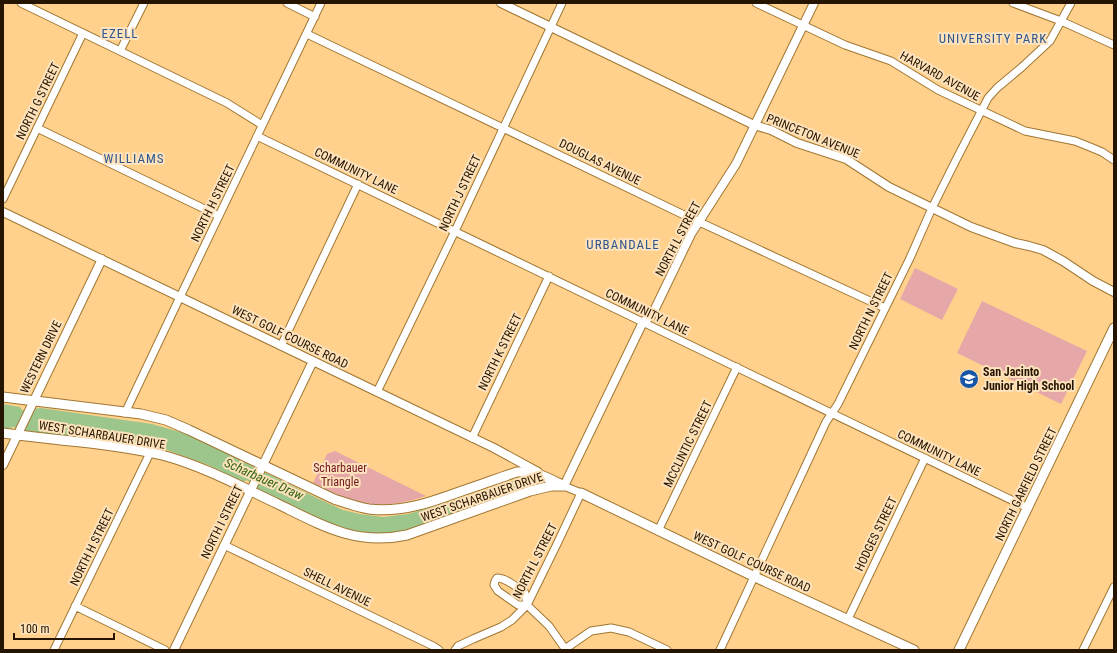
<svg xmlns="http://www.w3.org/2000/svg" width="1117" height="653" font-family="'Roboto Condensed',sans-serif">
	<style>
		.green { fill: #e6a7a8 }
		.water { fill: #9cc68b }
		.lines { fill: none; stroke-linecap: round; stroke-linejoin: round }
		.minor-casing { stroke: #a07732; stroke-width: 9 }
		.tertiary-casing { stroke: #a07732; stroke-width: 10 }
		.secondary-casing { stroke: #a07732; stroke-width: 11 }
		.minor { stroke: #fff; stroke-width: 7 }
		.tertiary { stroke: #fff; stroke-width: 8 }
		.secondary { stroke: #fff; stroke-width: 9 }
		.labels { text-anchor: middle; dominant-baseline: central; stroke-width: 4; stroke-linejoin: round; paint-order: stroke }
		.street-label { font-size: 12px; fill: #251500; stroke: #fde2bb }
		.poi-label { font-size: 12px; font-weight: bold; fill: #251500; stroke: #fde2bb; text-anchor: start }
		.park-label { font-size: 12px; fill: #711726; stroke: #fde2bb }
		.neighbourhood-label { font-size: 13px; letter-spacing: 1px; fill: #2f568d; stroke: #fde2bb }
		.water-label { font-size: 13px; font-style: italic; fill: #326616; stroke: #fde2bb }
	</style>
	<rect width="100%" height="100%" fill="#ffd18d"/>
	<path class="green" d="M 915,268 L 958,289 L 942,320 L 900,299 Z
		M 982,301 L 1087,351 L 1061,404 L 957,353 Z
		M 335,451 L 426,496 C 379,511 356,505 313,483 L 327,454 Z"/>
	<path class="water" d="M 3,404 L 20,407 L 22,410 L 41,408 L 152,424 L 187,434 L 319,499 L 343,510 L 360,514 L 383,517 L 408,514 L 464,498 L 515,480 L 525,481 L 530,484 L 530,488 L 510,495 L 500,497 L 470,507 L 457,513 L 434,520 L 422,526 L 391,533 L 372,533 L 356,532 L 335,526 L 261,491 L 247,480 L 243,482 L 208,465 L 156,446 L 136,445 L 31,432 L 13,427 L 8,429 L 3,428 Z"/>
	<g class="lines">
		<g class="minor-casing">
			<path id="minor" d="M 21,3 L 227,103 L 262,125
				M 287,3 L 315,17
				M 756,3 L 845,45 L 891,61 L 938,90 L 1025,131 L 1075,141 L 1090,147 L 1102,152 L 1114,160
				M 1013,3 L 1061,21 L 1114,45
				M 307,34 L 682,214 L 885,308
				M 120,51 L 144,3
				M 37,128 L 219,216
				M 257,136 L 1028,508
				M 3,199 L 83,33
				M 281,346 L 358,184
				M 377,392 L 455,231 L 562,3
				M 125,413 L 180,297 L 321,3
				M 472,438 L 549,276
				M 658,531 L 737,367
				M 224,545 L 433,646 L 439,650
				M 497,578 C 507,578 517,588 525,593 L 527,605 L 518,605 L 498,591 L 494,585 L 495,581 Z
				M 527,605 L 549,626 L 566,650
				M 75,606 L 165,650
				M 848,619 L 925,458
				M 565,649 L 591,631 L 611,628 L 629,632 L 667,650
				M 54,650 L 150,453
				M 455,650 L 458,646 L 473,639 L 501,627 L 512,620 L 527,605 L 557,544 L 581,493 L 564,486
				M 720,650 L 826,422 L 838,404 L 910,258 L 932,208 L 956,160 L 988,98 L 997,88 L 1022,67 L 1050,41 L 1071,3
				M 1083,650 L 1114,587"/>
		</g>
		<g class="tertiary-casing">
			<path id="tertiary" d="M 501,3 L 754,125 L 771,130 L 797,143 L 846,159 L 889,187 L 971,227 L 1015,243 L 1029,246 L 1043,250 L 1063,261 L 1093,281 L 1114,292
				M 3,212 L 494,448 L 538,472
				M 3,465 L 102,259
				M 559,483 L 564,486 L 643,322 L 652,315 L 691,234 L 736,164 L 814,3
				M 174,650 L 313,361"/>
		</g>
		<g class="secondary-casing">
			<path id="secondary" d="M 3,397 L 141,414 L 166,420 L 189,430 L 334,499 C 346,503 357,507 369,509 C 401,513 432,502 462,491 C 480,485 499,478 517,472 C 535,470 548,478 564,486
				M 3,433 C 32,437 61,440 90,443 C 114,446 138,449 162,455 C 203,466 240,486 278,504 C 323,526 356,546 407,535 L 530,491 L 551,486 L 562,486
				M 581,493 L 755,577 L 914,650
				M 959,650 L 1114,328"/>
		</g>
		<use href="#minor" class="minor"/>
		<use href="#tertiary" class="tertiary"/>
		<use href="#secondary" class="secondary"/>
	</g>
	<defs>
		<g id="school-disc" transform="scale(1)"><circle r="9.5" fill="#1756a6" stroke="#fde2bb"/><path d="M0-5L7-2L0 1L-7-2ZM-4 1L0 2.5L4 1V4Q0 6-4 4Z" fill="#fff"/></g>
	</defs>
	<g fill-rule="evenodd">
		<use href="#school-disc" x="969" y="379"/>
	</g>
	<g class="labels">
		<g class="street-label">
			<text transform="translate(940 76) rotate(29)">HARVARD AVENUE</text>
			<text transform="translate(38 101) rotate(-64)">NORTH G STREET</text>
			<text transform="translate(813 136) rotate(22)">PRINCETON AVENUE</text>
			<text transform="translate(600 162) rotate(26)">DOUGLAS AVENUE</text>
			<text transform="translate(356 171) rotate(26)">COMMUNITY LANE</text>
			<text transform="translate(460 193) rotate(-65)">NORTH J STREET</text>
			<text transform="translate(213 203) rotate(-64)">NORTH H STREET</text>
			<text transform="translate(678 239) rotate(-62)">NORTH L STREET</text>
			<text transform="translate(871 311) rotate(-64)">NORTH N STREET</text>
			<text transform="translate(647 312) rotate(26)">COMMUNITY LANE</text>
			<text transform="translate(290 337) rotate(26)">WEST GOLF COURSE ROAD</text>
			<text transform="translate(500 352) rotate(-64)">NORTH K STREET</text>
			<text transform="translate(41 357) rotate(-64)">WESTERN DRIVE</text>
			<text transform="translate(102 435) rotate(9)">WEST SCHARBAUER DRIVE</text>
			<text transform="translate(688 444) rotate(-64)">MCCLINTIC STREET</text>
			<text transform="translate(939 453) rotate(26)">COMMUNITY LANE</text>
			<text transform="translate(1026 484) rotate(-64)">NORTH GARFIELD STREET</text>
			<text transform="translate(482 497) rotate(-19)">WEST SCHARBAUER DRIVE</text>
			<text transform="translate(222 522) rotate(-64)">NORTH I STREET</text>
			<text transform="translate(876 534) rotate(-64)">HODGES STREET</text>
			<text transform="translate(92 547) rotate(-64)">NORTH H STREET</text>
			<text transform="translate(535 561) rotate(-63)">NORTH L STREET</text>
			<text transform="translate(752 562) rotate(25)">WEST GOLF COURSE ROAD</text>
			<text transform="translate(337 587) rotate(26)">SHELL AVENUE</text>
		</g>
		<g class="poi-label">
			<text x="983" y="372">San Jacinto<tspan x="983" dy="14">Junior High School</tspan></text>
		</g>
		<g class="park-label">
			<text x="340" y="468">Scharbauer<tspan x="340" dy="14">Triangle</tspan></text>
		</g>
		<g class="neighbourhood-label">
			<text x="120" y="33">EZELL</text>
			<text x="993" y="38">UNIVERSITY PARK</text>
			<text x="134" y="158">WILLIAMS</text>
			<text x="623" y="244">URBANDALE</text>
		</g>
		<g class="water-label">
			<text transform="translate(264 479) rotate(24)">Scharbauer Draw</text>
		</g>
	</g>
	<rect width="1117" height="653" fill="none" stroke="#251500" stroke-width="8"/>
	<path d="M14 633v6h100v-6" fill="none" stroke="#251500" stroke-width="2"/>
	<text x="20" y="633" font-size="12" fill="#251500" stroke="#fde2bb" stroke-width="3" paint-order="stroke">100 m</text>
</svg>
